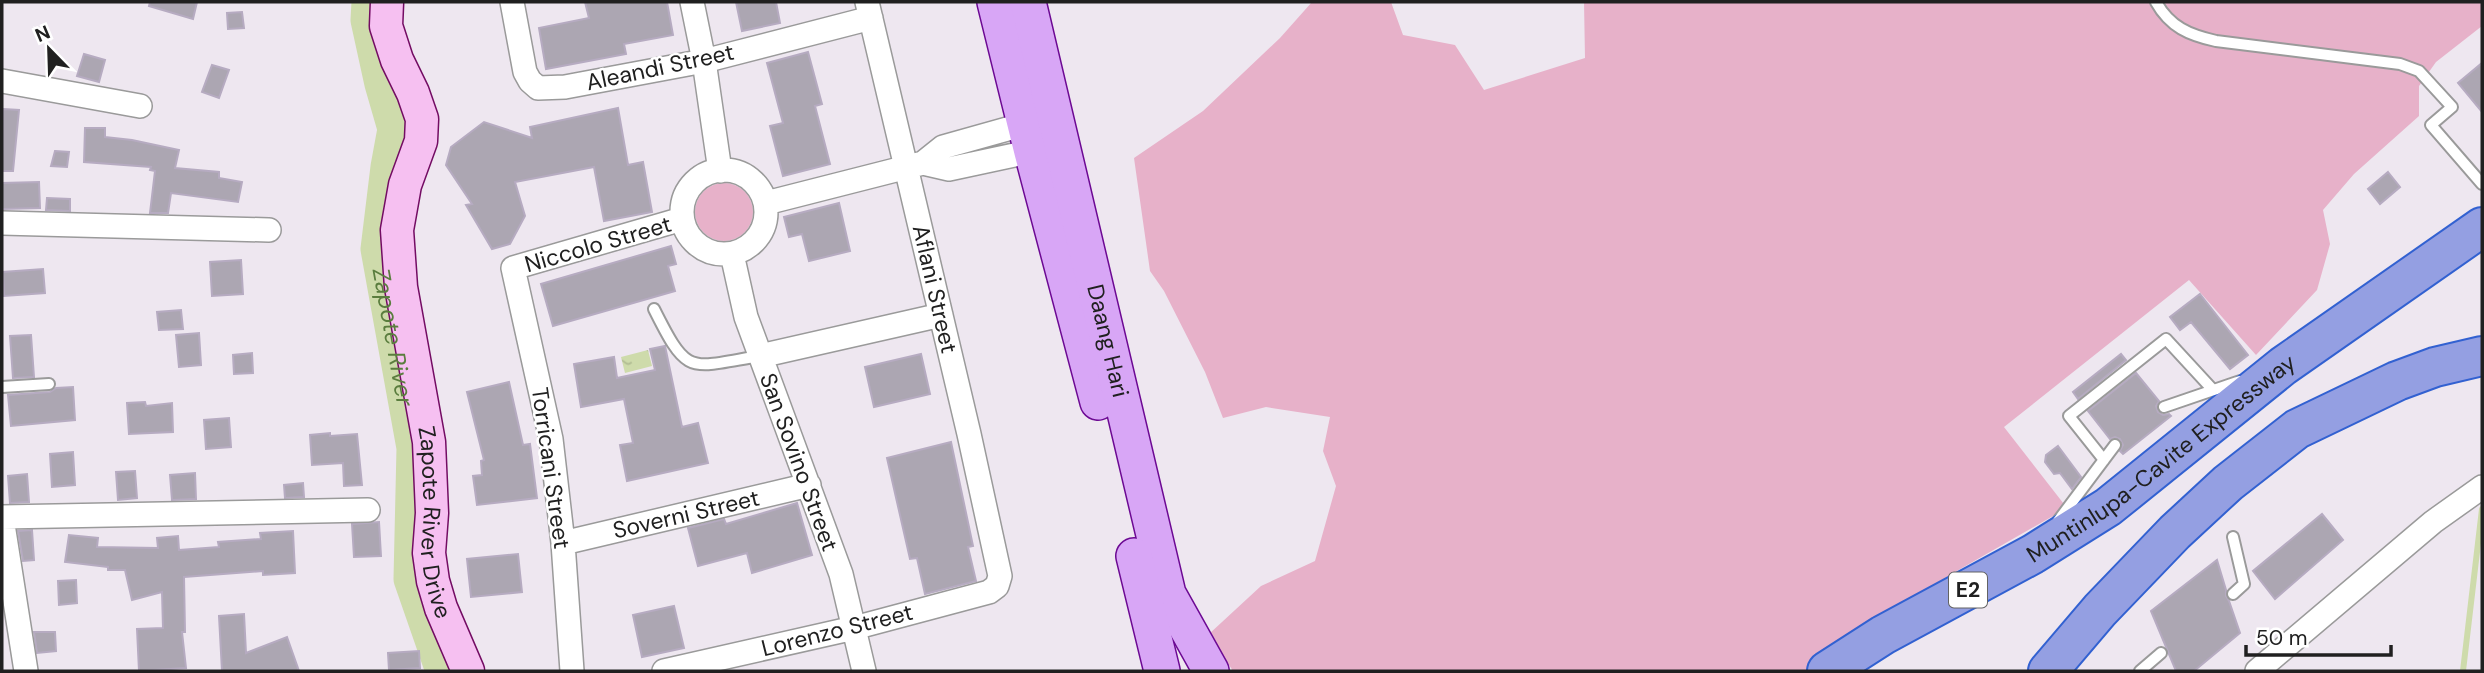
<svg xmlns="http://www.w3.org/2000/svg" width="2484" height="673" font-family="'DM Sans',sans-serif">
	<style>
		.grass { fill: #e7b1c9 }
		.water { fill: url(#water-ripples) }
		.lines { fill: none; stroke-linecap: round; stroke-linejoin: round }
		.stream { stroke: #cedbab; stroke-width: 6 }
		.river { stroke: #cedbab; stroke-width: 35 }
		.building { fill: #aca6b2; stroke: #b6abc1; stroke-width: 2 }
		.lane-casing { stroke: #9a9a9a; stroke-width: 14 }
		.street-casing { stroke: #9a9a9a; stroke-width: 26 }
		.secondary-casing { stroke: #730c63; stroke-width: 35 }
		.primary-casing { stroke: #6c0993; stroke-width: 38 }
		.highway-casing { stroke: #3261d1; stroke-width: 42 }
		.lane { stroke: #fff; stroke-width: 10 }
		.street { stroke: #fff; stroke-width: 23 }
		.secondary { stroke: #f6c0f1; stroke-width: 32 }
		.primary { stroke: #d8a6f6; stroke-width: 35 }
		.highway { stroke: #949fe2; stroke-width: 38 }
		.labels { text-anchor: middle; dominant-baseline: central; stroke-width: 5; stroke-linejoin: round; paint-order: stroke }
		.shield { fill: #fff; stroke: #636363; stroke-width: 2 }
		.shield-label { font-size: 21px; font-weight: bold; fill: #202020 }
		.street-label { font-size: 23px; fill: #202020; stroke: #fff }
		.water-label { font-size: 24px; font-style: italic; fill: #5a7d3e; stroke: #fff }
	</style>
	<defs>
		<pattern id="water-ripples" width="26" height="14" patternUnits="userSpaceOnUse" patternTransform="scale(1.75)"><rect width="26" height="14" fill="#cedbab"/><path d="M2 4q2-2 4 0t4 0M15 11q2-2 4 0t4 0" fill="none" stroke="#b1bc93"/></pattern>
	</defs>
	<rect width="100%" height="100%" fill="#eee7f0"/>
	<path class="grass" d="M 1312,2 L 1391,2 L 1403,35 L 1455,45 L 1484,90 L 1585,58 L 1584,2 L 2482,2 L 2482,26 L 2436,62 L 2419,86 L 2419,116 L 2354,174 L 2323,210 L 2330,244 L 2317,290 L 2256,355 L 2189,280 L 2004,427 L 2067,508 L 1955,572 L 1880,619 L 1812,671 L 1233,671 L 1209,634 L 1261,586 L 1315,561 L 1336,486 L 1323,451 L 1330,417 L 1266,407 L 1223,418 L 1205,372 L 1164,291 L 1150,271 L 1134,158 L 1203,111 L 1280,38 Z
		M695 212a29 29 0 1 1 58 0a29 29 0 1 1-58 0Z"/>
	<path class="water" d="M 648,350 L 652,366 L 625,373 L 621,357 Z"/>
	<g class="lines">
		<path class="stream" d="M 2463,671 L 2482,509"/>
		<path class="river" id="s1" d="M 369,2 L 368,20 L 382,84 L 395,129 L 388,167 L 378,249 L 414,448 L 411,579 L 443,671"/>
	</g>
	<path class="building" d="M 150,2 L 197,2 L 193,19 L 149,6 Z
		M 585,2 L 667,2 L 673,35 L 624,44 L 626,54 L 546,69 L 539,28 L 589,18 Z
		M 736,2 L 776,2 L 780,23 L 742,31 Z
		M 242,12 L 244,28 L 228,29 L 227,13 Z
		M 808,52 L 822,104 L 815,106 L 830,164 L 783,176 L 770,126 L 783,123 L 767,63 Z
		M 84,54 L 105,60 L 99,82 L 77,76 Z
		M 2482,63 L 2482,112 L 2458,83 Z
		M 212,65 L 229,70 L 219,98 L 202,92 Z
		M 618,108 L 628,165 L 643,162 L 652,212 L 604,221 L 594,167 L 515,182 L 525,216 L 510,244 L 492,249 L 466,205 L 472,204 L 446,165 L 451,147 L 484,122 L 532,138 L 530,127 Z
		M 3,109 L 19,110 L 13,171 L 2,171 Z
		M 85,128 L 105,128 L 105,137 L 132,140 L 179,150 L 175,168 L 219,172 L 219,178 L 242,182 L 238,202 L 171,193 L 168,213 L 150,213 L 155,171 L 150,170 L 151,167 L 84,162 Z
		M 55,151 L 69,152 L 67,167 L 51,166 Z
		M 2388,172 L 2400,187 L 2380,204 L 2368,189 Z
		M 39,182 L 40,208 L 2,209 L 2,183 Z
		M 47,198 L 70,199 L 70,211 L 46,210 Z
		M 839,203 L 850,251 L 809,261 L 802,234 L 789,237 L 784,217 Z
		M 671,246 L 676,264 L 668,266 L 675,291 L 553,326 L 541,284 Z
		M 241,260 L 243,294 L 212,296 L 210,262 Z
		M 43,269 L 45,293 L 4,296 L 3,272 Z
		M 2200,294 L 2248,355 L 2230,369 L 2191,322 L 2180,330 L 2170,317 Z
		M 181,310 L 183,329 L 159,330 L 157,312 Z
		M 199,333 L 201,365 L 179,367 L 176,335 Z
		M 31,335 L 34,377 L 13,378 L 10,336 Z
		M 665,346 L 682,427 L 698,423 L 708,463 L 627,481 L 620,445 L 633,443 L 624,399 L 581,407 L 574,364 L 614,357 L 617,378 L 655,370 L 650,349 Z
		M 252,353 L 253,373 L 234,374 L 233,355 Z
		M 921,354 L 930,394 L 874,407 L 865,367 Z
		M 2121,354 L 2126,360 L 2078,399 L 2073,392 Z
		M 2136,373 L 2159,401 L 2156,406 L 2158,412 L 2163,415 L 2169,414 L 2171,416 L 2123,454 L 2120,451 L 2123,445 L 2120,439 L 2115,437 L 2110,439 L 2088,411 Z
		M 509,382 L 523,445 L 530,444 L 537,498 L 477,505 L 473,476 L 482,475 L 481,461 L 484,460 L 467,392 Z
		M 73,387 L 75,420 L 11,426 L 8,395 L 50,392 L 56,388 Z
		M 145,402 L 146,406 L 172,403 L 173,432 L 129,434 L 127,403 Z
		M 229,418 L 231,447 L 206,449 L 204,420 Z
		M 330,433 L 330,436 L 357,434 L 362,485 L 344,486 L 343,463 L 312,465 L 310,435 Z
		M 951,442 L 973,546 L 968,547 L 976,581 L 925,594 L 917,558 L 910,559 L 887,458 Z
		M 2058,446 L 2081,477 L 2072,489 L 2060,473 L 2054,474 L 2045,462 L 2046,455 Z
		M 73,452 L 75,485 L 52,487 L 50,454 Z
		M 135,471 L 137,498 L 118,500 L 116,472 Z
		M 195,473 L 196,499 L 172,500 L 170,475 Z
		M 27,474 L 29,502 L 10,503 L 8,476 Z
		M 303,483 L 304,497 L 285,498 L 284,485 Z
		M 797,503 L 812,555 L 752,573 L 747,553 L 698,566 L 688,528 L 724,519 L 726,524 Z
		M 2322,514 L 2343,540 L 2275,599 L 2253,571 Z
		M 379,522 L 381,556 L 354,557 L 352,524 Z
		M 32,530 L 34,560 L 23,561 L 18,531 Z
		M 293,531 L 295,573 L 263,575 L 263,571 L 184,577 L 185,632 L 182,632 L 186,668 L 139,671 L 137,629 L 163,628 L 162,592 L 132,600 L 125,570 L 108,570 L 108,567 L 65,562 L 69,535 L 98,538 L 97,547 L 158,548 L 157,538 L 178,536 L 179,550 L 219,547 L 218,542 L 261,539 L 260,533 Z
		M 518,554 L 522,592 L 471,597 L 467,559 Z
		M 2217,560 L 2226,590 L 2226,596 L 2229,601 L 2240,633 L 2194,671 L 2176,671 L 2151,611 Z
		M 76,580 L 77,603 L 59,605 L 58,581 Z
		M 674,606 L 684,648 L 642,657 L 633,615 Z
		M 244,614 L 246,653 L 287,637 L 299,671 L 222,671 L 219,616 Z
		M 34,632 L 55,632 L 56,651 L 37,653 Z
		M 419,651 L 420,668 L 389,670 L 388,653 Z"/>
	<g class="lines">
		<g class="lane-casing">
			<path id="lane" d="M 2156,2 C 2170,27 2189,35 2216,41 L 2400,64 L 2419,71 L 2452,107 L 2431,125 L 2482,184
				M 654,309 C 688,377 688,368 760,356
				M 2,387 L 49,384
				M 2164,407 L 2240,381
				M 2104,460 L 2069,416 L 2166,339 L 2213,390
				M 2058,521 L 2115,445
				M 2233,594 L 2244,584 L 2233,537
				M 2140,671 L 2161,653"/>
		</g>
		<g class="street-casing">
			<path id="street" d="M 512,2 L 525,72 L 530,81 L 538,88 L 565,87 L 704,61 L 871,18
				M 692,2 L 704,61 L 720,171
				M 2,81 L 140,106
				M 923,163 L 949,169 L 1042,149
				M682 212a42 42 0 1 1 84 0a42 42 0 1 1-84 0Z
				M 766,203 L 923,163 L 943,147 L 1036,121
				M 2,223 L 269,230
				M 732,254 L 746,317 L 841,574 L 864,671
				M 760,356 L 941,315
				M 2,517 L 368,510
				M 2,518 L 26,671
				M 563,543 L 809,485
				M 572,671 L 563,543 L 551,439 L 513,268 L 682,219
				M 664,671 L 854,628 L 989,592 L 997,586 L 1000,576 L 969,434 L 867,2
				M 2257,671 L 2433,522 L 2482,487"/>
		</g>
		<g class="secondary-casing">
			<g id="secondary">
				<path id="s2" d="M 387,2 L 386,26 L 397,60 L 413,93 L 422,119 L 421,141 L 405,185 L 397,230 L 401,287 L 429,442 L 432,513 L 429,553 L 433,581 L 441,608 L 468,671"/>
			</g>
		</g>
		<g class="primary-casing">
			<g id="primary">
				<path d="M 995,2 L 1032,152 L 1098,402"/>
				<path id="s3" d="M 1028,2 L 1168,594 L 1211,671"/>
				<path d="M 1134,556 L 1162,671"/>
			</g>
		</g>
		<g class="highway-casing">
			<g id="highway">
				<path id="s4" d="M 1827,671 L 1883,635 L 2033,554 L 2108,507 L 2283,366 L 2482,227"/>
				<path d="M 2048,671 L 2100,610 L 2175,532 L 2228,483 L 2297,429 L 2397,381 L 2435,367 L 2482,356"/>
			</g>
		</g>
		<use href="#lane" class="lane"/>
		<use href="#street" class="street"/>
		<use href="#secondary" class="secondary"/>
		<use href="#primary" class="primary"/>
		<use href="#highway" class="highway"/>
	</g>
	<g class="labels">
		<rect class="shield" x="1949" y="572.5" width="38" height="35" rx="5"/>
		<g class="shield-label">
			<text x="1968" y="590">E2</text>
		</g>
		<g class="street-label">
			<text transform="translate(660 67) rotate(-12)">Aleandi Street</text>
			<text transform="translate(598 244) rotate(-16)">Niccolo Street</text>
			<text transform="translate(935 289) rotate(77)">Aflani Street</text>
			<text stroke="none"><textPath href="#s3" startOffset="348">Daang Hari</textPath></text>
			<text stroke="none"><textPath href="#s4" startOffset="397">Muntinlupa-Cavite Expressway</textPath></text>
			<text transform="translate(799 462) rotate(70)">San Sovino Street</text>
			<text transform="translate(551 468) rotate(82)">Torricani Street</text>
			<text transform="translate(686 514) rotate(-13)">Soverni Street</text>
			<text stroke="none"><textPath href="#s2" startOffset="534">Zapote River Drive</textPath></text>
			<text transform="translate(837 630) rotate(-14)">Lorenzo Street</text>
		</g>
		<g class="water-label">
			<text stroke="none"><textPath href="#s1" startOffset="341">Zapote River</textPath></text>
		</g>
	</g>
	<rect width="2484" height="673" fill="none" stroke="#202020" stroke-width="7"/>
	<g transform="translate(49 49) rotate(337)" stroke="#ffffff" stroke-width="5" paint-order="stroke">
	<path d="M0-5L12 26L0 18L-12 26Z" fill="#202020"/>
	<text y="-10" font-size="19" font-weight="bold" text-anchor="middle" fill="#202020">N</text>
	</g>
	<path d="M2246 645v10h145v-10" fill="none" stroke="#202020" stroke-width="3.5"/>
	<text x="2256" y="645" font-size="21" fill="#202020" stroke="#ffffff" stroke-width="5" paint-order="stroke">50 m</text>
</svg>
